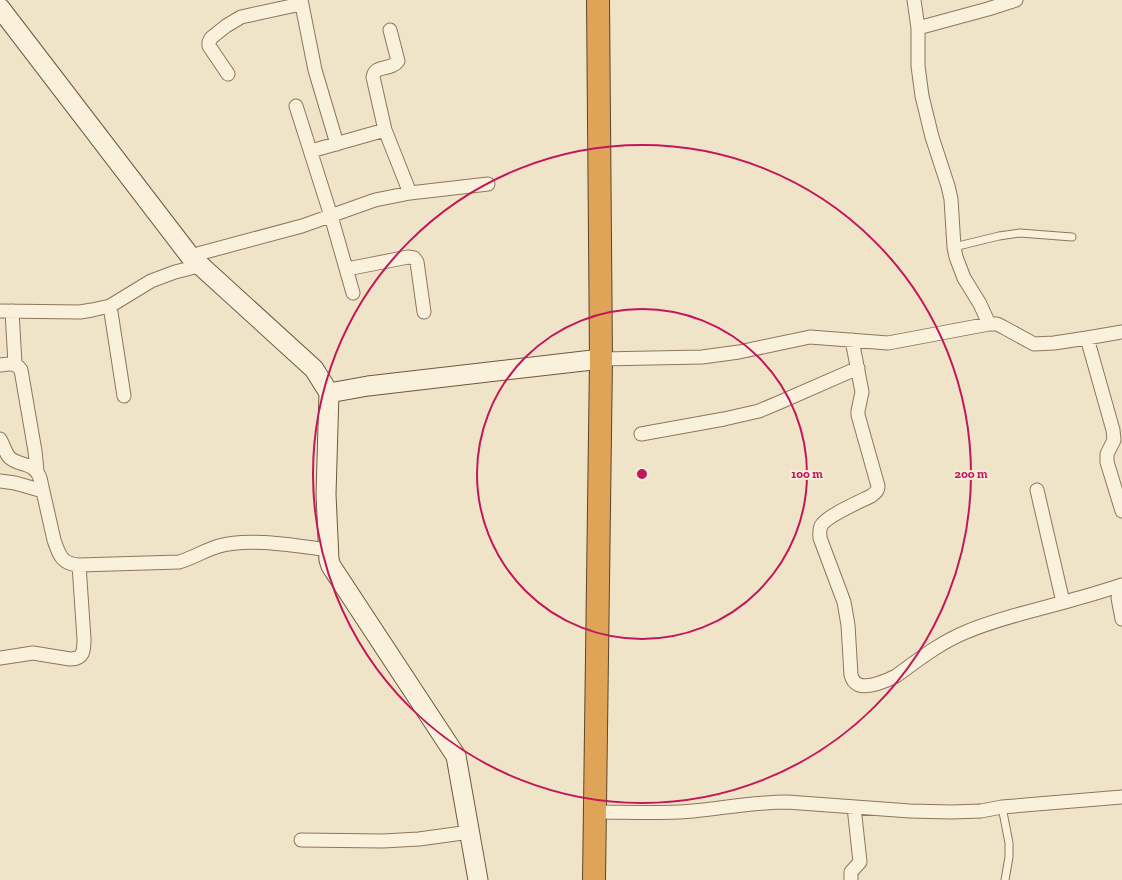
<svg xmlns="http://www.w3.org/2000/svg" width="1122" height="880" font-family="'Zilla Slab',serif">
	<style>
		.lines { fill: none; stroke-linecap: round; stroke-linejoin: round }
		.lane-casing { stroke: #8d765c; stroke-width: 9 }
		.street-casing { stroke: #8d765c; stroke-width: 15 }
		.secondary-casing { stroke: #6f573f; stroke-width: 21 }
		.highway-casing { stroke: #5b4430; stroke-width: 24 }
		.lane { stroke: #faf1dc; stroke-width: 7 }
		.street { stroke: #faf1dc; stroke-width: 13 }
		.secondary { stroke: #faf1dc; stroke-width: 19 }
		.highway { stroke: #e0a458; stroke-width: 22 }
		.ring { fill: none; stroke: #c2185b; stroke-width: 2 }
		.centre { fill: #c2185b; stroke: #f7eed8; stroke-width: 2 }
		.ring-label { font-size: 12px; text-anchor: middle; font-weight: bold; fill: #c2185b; stroke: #f7eed8; stroke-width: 4; stroke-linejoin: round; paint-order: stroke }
	</style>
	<rect width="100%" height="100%" fill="#f0e4c8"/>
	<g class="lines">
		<g class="lane-casing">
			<path id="lane" d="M 954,247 L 999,236 L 1020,233 L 1072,237
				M 1002,807 L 1009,843 L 1009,857 L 1005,880"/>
		</g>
		<g class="street-casing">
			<path id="street" d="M 301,0 L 315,70 L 337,144
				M 914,0 L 918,28 L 918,66 L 922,96 L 932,137 L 948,186 L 951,199 L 954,247 L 956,257 L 964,278 L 980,304 L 989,324
				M 918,28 L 988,9 L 1016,0
				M 390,30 L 398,61 C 391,71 375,64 373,77 L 385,130 L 410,193
				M 228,74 L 209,46 L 209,42 L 211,38 L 226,26 L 241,17 L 301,4
				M 296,106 L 331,216 L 353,293
				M 311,151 L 385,130
				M 190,256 L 302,226 L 375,200 L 410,193 L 488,184
				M 347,269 L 408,257 L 414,258 L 417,262 L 424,312
				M 110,306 L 124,396
				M 0,311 L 80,312 L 92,310 L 110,306 L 151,281 L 175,272 L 199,266
				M 12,311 L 15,364
				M 1087,338 L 1113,430 L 1114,440 L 1107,454 L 1107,462 L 1122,511
				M 852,340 L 862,392 L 858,411 L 858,415 L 878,486 C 878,491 875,493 871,496 C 861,501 826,516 821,526 C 819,530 820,534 820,538 L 844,602 L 848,625 L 851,675 C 852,679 854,683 859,685 C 870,688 886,681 896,676 C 918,660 941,642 966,632 C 1001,617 1038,610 1075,599 C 1091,595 1106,590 1122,585
				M 601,359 L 702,357 L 739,352 L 810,337 L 888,343 L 989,324 L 997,324 L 1003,327 L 1034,344 L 1054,343 L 1087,338 L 1122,332
				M 0,365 C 8,364 16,362 21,370 L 35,451 L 37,471
				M 641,434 L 724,419 L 759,411 L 778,403 L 858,368
				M 0,439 C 3,444 5,452 9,457 C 19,467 34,461 40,478 L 54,540 C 59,554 61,564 79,565 L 179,562 C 193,558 205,550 219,546 C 249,537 297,546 329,550
				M 0,481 L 15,483 L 43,491
				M 1037,490 L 1063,602
				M 1122,590 L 1118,598 L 1122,619
				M 0,658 L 33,653 L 70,659 C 84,659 84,650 84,639 L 79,565
				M 595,812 C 627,812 660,814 693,811 C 724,808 755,802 787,802 L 910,811 L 951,812 L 981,811 L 1002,807 L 1122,797
				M 301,840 L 383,841 L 419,839 L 470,832
				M 851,880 L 851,872 L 860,862 L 854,807"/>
		</g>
		<g class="secondary-casing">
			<path id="secondary" d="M 0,8 L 190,256 L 314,369 L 329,393 L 326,494 L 329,560 L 331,566 L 456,756 L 478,880
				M 329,393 L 368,386 L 601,359"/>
		</g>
		<g class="highway-casing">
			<path id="highway" d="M 594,880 L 601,359 L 598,0"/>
		</g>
		<use href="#lane" class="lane"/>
		<use href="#street" class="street"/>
		<use href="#secondary" class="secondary"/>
		<use href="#highway" class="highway"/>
	</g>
	<g class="ring">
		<circle cx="642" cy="474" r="165"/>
		<circle cx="642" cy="474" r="329"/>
	</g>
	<circle cx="642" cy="474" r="6" class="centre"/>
	<g class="ring-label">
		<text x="807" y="478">100 m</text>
		<text x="971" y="478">200 m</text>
	</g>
</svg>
